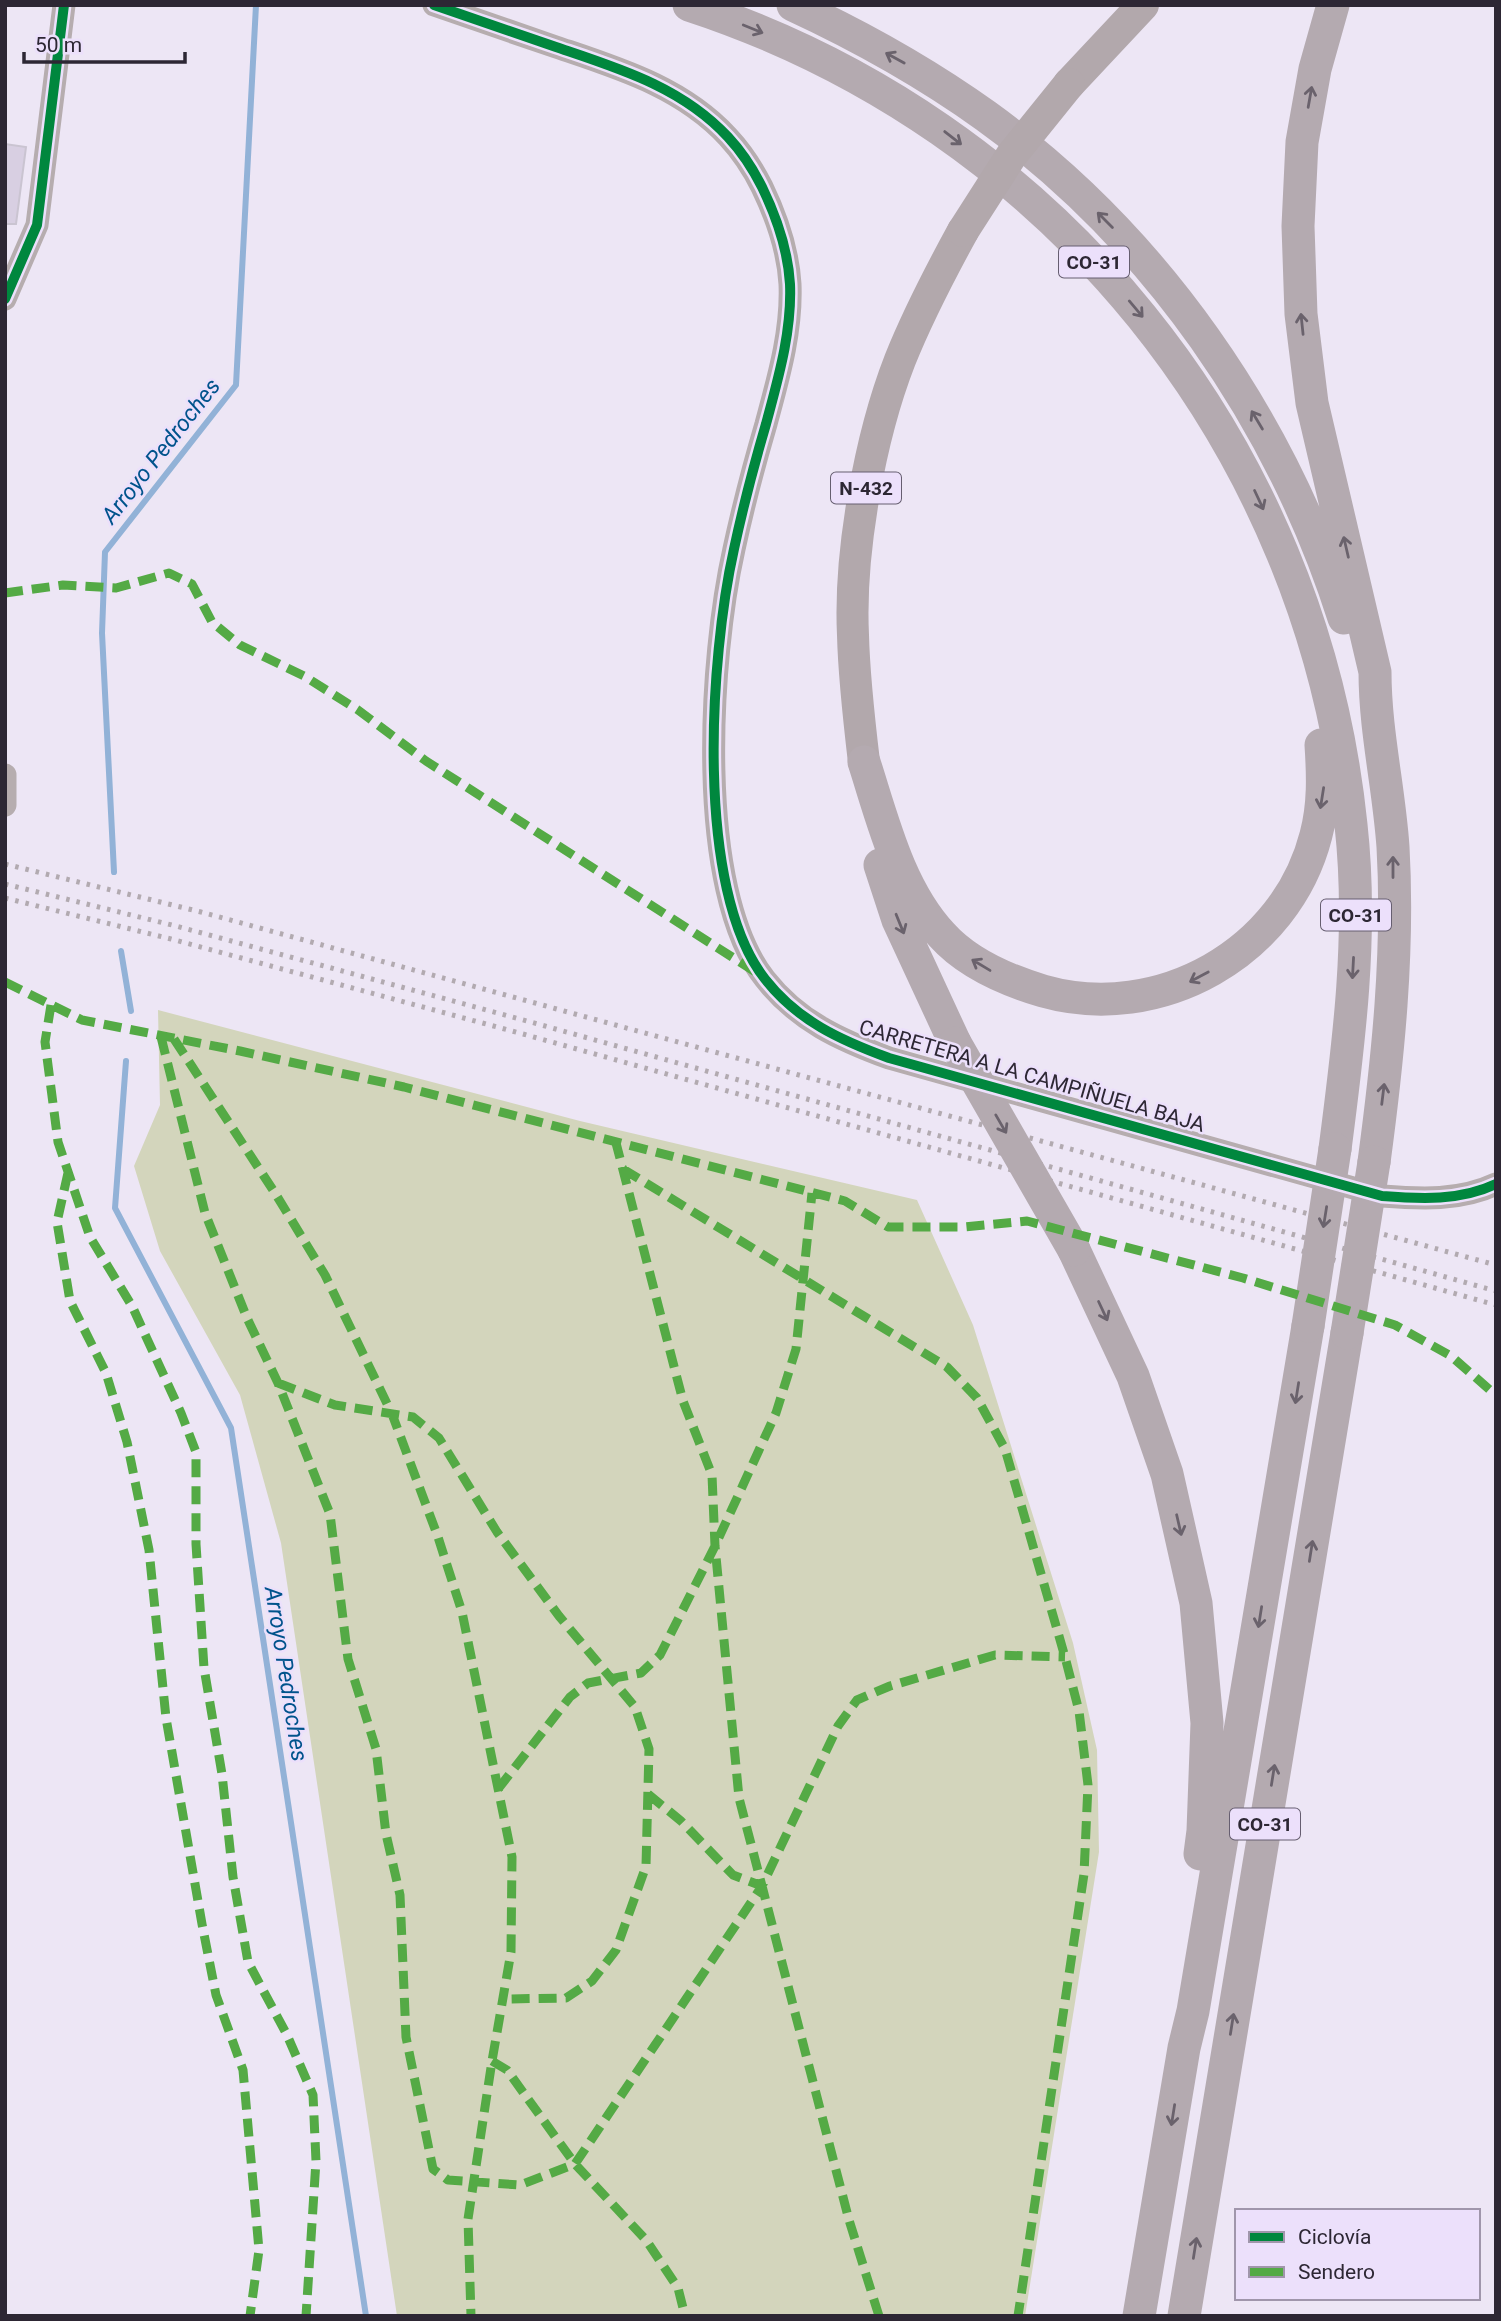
<svg xmlns="http://www.w3.org/2000/svg" width="1501" height="2321" font-family="Roboto,sans-serif">
	<style>
		.green { fill: #d3d5bc }
		.lines { fill: none; stroke-linecap: round; stroke-linejoin: round }
		.stream { stroke: #92b2d7; stroke-width: 6 }
		.building { fill: #d8cfe2; stroke: #cac4d1; stroke-width: 2 }
		.tertiary { stroke: #b6adaf; stroke-width: 23 }
		.trunk { stroke: #b2a8ac; stroke-width: 32 }
		.motorway { stroke: #b4aab0; stroke-width: 33 }
		.rail { stroke: #b2aab0; stroke-width: 5; stroke-dasharray: 3.5 7; stroke-linecap: butt }
		.trunk-bridge { stroke: #b2a8ac; stroke-width: 32 }
		.motorway-bridge { stroke: #b4aab0; stroke-width: 33 }
		.quiet { stroke: #54aa45; stroke-width: 9; stroke-dasharray: 18 9; stroke-linecap: butt }
		.cycleway-casing { stroke: #ece0fb; stroke-width: 15 }
		.cycleway { stroke: #00873e; stroke-width: 10 }
		.oneway { stroke: #6a626c }
		.labels { text-anchor: middle; dominant-baseline: central; stroke-width: 5; stroke-linejoin: round; paint-order: stroke }
		.shield { fill: #ece0fb; stroke: #665e70; stroke-width: 2 }
		.shield-label { font-size: 19px; font-weight: bold; fill: #2d2734 }
		.street-label { font-size: 21px; fill: #2d2734; stroke: #ece0fb }
		.water-label { font-size: 23px; font-style: italic; fill: #00538c; stroke: #ece0fb }
	</style>
	<rect width="100%" height="100%" fill="#ede6f5"/>
	<path class="green" d="M 158,1010 L 580,1121 L 917,1200 L 973,1325 L 1073,1643 L 1097,1750 L 1099,1852 L 1025,2316 L 397,2316 L 281,1543 L 240,1395 L 160,1251 L 134,1166 L 160,1105 Z"/>
	<g class="lines">
		<path class="stream" d="M 114,872 L 102,633 L 105,552 L 236,385 L 256,5
			M 121,951 L 131,1011
			M 126,1061 L 115,1208 L 231,1428 L 366,2316"/>
	</g>
	<path class="building" d="M 5,144 L 26,147 L 16,224 L 5,224 Z"/>
	<g class="lines">
		<path class="tertiary" d="M 434,5 C 474,19 515,33 556,47 C 618,68 682,87 728,137 C 742,152 753,169 762,187 C 777,218 788,250 790,284 C 792,332 778,379 766,424 C 754,465 743,507 734,549 C 710,656 694,889 765,979 C 798,1021 840,1040 889,1058 L 1382,1196 C 1421,1199 1460,1201 1496,1184
			M 5,299 L 37,225 L 64,5
			M 5,775 L 5,805"/>
		<path class="trunk" d="M 1069,84 L 1143,5
			M 864,762 C 859,720 854,678 853,635 C 849,552 870,437 900,360 C 918,315 940,273 963,231"/>
		<path class="motorway" d="M 689,5 C 1053,124 1312,444 1351,825 C 1363,933 1349,1042 1335,1149
			M 793,5 C 860,36 926,73 986,116 C 1155,238 1281,420 1344,618
			M 1333,5 L 1315,69 L 1302,142 L 1298,226 L 1301,314 L 1312,403 L 1375,672 C 1375,731 1389,788 1393,847 C 1399,952 1388,1058 1374,1162
			M 864,762 C 883,821 899,889 942,935 C 968,964 1006,980 1043,991 C 1159,1024 1286,953 1316,835 C 1324,805 1323,775 1321,745
			M 880,865 L 898,920 L 955,1043
			M 1074,1250 L 1133,1376 L 1167,1474 L 1196,1603 L 1207,1723 L 1203,1831 L 1200,1854
			M 1139,2316 L 1184,2048 L 1193,2011 L 1308,1326
			M 1184,2316 L 1347,1333"/>
		<path class="rail" d="M 5,864 L 201,912 L 1496,1265
			M 5,884 L 176,926 L 527,1021 L 1496,1291
			M 5,898 L 171,939 L 523,1034 L 1496,1305"/>
		<path class="trunk-bridge" d="M 963,231 L 1011,156 L 1069,84"/>
		<path class="motorway-bridge" d="M 955,1043 L 1074,1250
			M 1308,1326 L 1335,1149
			M 1347,1333 L 1374,1162"/>
		<path class="quiet" d="M 5,593 L 63,585 L 116,588 L 169,573 L 192,584 L 212,622 L 240,645 L 304,676 L 358,710 L 426,761 L 757,973
			M 5,982 L 82,1020 L 240,1051 L 404,1087 L 845,1201 L 888,1227 L 964,1227 L 1027,1221 L 1243,1278 L 1395,1325 L 1451,1356 L 1490,1390 L 1496,1389
			M 51,1005 L 45,1042 L 58,1142 L 90,1237 L 132,1306 L 181,1413 L 196,1452 L 196,1544 L 204,1668 L 222,1774 L 233,1877 L 248,1962 L 287,2035 L 313,2095 L 316,2161 L 306,2316
			M 161,1037 L 205,1213 L 247,1318 L 278,1383 L 330,1514 L 348,1659 L 376,1749 L 386,1834 L 400,1895 L 406,2037 L 433,2169 L 448,2180 L 520,2185 L 575,2164 L 762,1886 L 739,1798 L 715,1546 L 712,1475 L 683,1401 L 616,1143
			M 174,1039 L 275,1193 L 325,1275 L 392,1414 L 438,1537 L 462,1612 L 512,1857 L 511,1952 L 492,2061 L 468,2219 L 471,2316
			M 623,1169 L 947,1367 L 977,1398 L 1005,1449 L 1065,1657 L 1079,1711 L 1088,1785 L 1084,1874 L 1018,2316
			M 68,1173 L 57,1222 L 70,1301 L 106,1373 L 127,1442 L 149,1550 L 166,1718 L 202,1924 L 216,1995 L 243,2070 L 259,2250 L 250,2316
			M 278,1383 L 335,1405 L 413,1417 L 439,1438 L 497,1532 L 559,1616 L 635,1707 L 649,1749 L 646,1866 L 616,1950 L 592,1981 L 566,1998 L 504,1999
			M 498,1789 L 570,1697 L 588,1683 L 641,1673 L 660,1655 L 715,1546 L 776,1413 L 796,1349 L 812,1193
			M 648,1794 L 681,1821 L 733,1875 L 762,1886
			M 492,2061 L 507,2070 L 575,2164 L 646,2240 L 678,2288 L 685,2316
			M 879,2316 L 849,2220 L 762,1886 L 838,1726 L 857,1700 L 890,1686 L 995,1655 L 1065,1657"/>
		<g class="cycleway-casing">
			<path id="cycleway" d="M 434,5 C 474,19 515,33 556,47 C 618,68 682,87 728,137 C 742,152 753,169 762,187 C 777,218 788,250 790,284 C 792,332 778,379 766,424 C 754,465 743,507 734,549 C 710,656 694,889 765,979 C 798,1021 840,1040 889,1058 L 1382,1196 C 1421,1199 1460,1201 1496,1184
				M 5,299 L 37,225 L 64,5"/>
		</g>
		<use href="#cycleway" class="cycleway"/>
	</g>
	<defs><path id="oneway-shaft" d="M-6 0H5M1.5-3L5.5 0L1.5 3" fill="none" stroke-width="1.6" stroke-linecap="round" stroke-linejoin="round" transform="scale(1.75)"/></defs>
	<g class="oneway">
		<use href="#oneway-shaft" transform="translate(753 29) rotate(22)"/>
		<use href="#oneway-shaft" transform="translate(895 58) rotate(-151)"/>
		<use href="#oneway-shaft" transform="translate(1310 97) rotate(-80)"/>
		<use href="#oneway-shaft" transform="translate(953 138) rotate(38)"/>
		<use href="#oneway-shaft" transform="translate(1105 220) rotate(-135)"/>
		<use href="#oneway-shaft" transform="translate(1136 309) rotate(50)"/>
		<use href="#oneway-shaft" transform="translate(1302 324) rotate(-96)"/>
		<use href="#oneway-shaft" transform="translate(1257 420) rotate(-121)"/>
		<use href="#oneway-shaft" transform="translate(1259 500) rotate(65)"/>
		<use href="#oneway-shaft" transform="translate(1346 547) rotate(-103)"/>
		<use href="#oneway-shaft" transform="translate(1322 798) rotate(99)"/>
		<use href="#oneway-shaft" transform="translate(1393 867) rotate(-90)"/>
		<use href="#oneway-shaft" transform="translate(900 924) rotate(68)"/>
		<use href="#oneway-shaft" transform="translate(981 965) rotate(-149)"/>
		<use href="#oneway-shaft" transform="translate(1353 968) rotate(93)"/>
		<use href="#oneway-shaft" transform="translate(1199 977) rotate(152)"/>
		<use href="#oneway-shaft" transform="translate(1383 1094) rotate(-83)"/>
		<use href="#oneway-shaft" transform="translate(1001 1124) rotate(60)"/>
		<use href="#oneway-shaft" transform="translate(1325 1217) rotate(99)"/>
		<use href="#oneway-shaft" transform="translate(1103 1311) rotate(65)"/>
		<use href="#oneway-shaft" transform="translate(1297 1393) rotate(99)"/>
		<use href="#oneway-shaft" transform="translate(1179 1525) rotate(77)"/>
		<use href="#oneway-shaft" transform="translate(1311 1551) rotate(-81)"/>
		<use href="#oneway-shaft" transform="translate(1260 1617) rotate(99)"/>
		<use href="#oneway-shaft" transform="translate(1273 1775) rotate(-81)"/>
		<use href="#oneway-shaft" transform="translate(1232 2024) rotate(-81)"/>
		<use href="#oneway-shaft" transform="translate(1173 2115) rotate(99)"/>
		<use href="#oneway-shaft" transform="translate(1195 2248) rotate(-81)"/>
	</g>
	<g class="labels">
		<g class="shield">
			<rect x="1059" y="246.5" width="70" height="31" rx="5"/>
			<rect x="831" y="472.5" width="70" height="31" rx="5"/>
			<rect x="1321" y="899.5" width="70" height="31" rx="5"/>
			<rect x="1230" y="1808.5" width="70" height="31" rx="5"/>
		</g>
		<g class="shield-label">
			<text x="1094" y="262">CO-31</text>
			<text x="866" y="488">N-432</text>
			<text x="1356" y="915">CO-31</text>
			<text x="1265" y="1824">CO-31</text>
		</g>
		<g class="street-label">
			<text transform="translate(1032 1076) rotate(16)">CARRETERA A LA CAMPIÑUELA BAJA</text>
		</g>
		<g class="water-label">
			<text transform="translate(161 451) rotate(-52)">Arroyo Pedroches</text>
			<text transform="translate(286 1674) rotate(81)">Arroyo Pedroches</text>
		</g>
	</g>
	<rect width="1501" height="2321" fill="none" stroke="#2d2734" stroke-width="14"/>
	<rect x="1235" y="2209" width="245" height="91" fill="#ece0fb" stroke="#a096ab" stroke-width="2"/>
	<rect x="1249" y="2232" width="35" height="10" fill="#00873e" stroke="#a096ab" stroke-width="2"/>
	<text x="1298" y="2244" font-size="21" fill="#2d2734">Ciclovía</text>
	<rect x="1249" y="2267" width="35" height="10" fill="#54aa45" stroke="#a096ab" stroke-width="2"/>
	<text x="1298" y="2279" font-size="21" fill="#2d2734">Sendero</text>
	<path d="M24 52v10h161v-10" fill="none" stroke="#2d2734" stroke-width="3.5"/>
	<text x="35" y="52" font-size="21" fill="#2d2734" stroke="#ece0fb" stroke-width="5" paint-order="stroke">50 m</text>
</svg>
